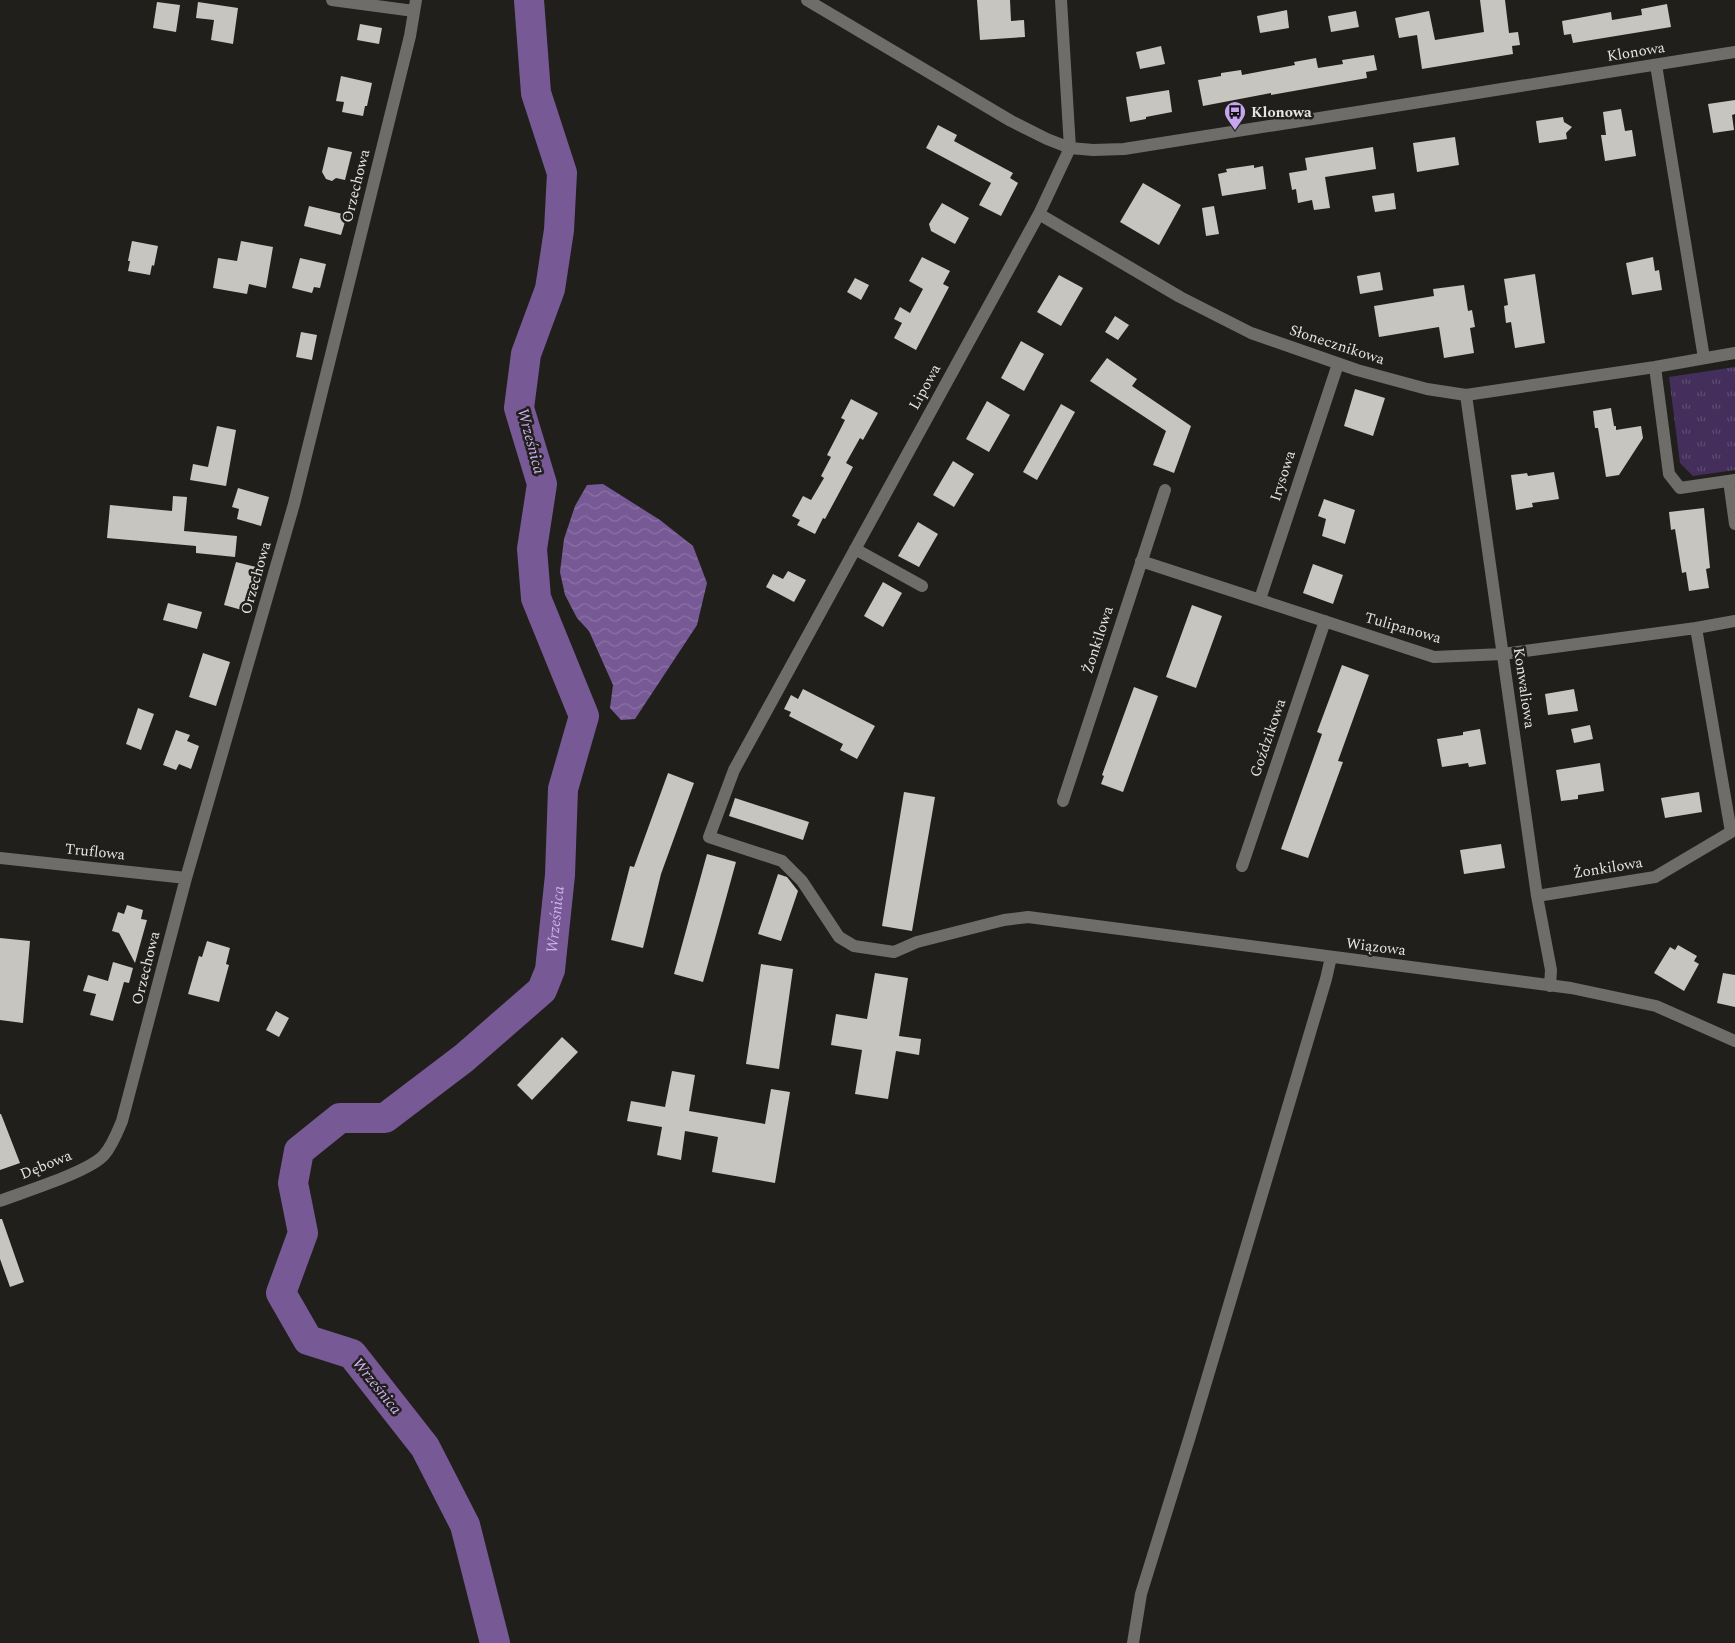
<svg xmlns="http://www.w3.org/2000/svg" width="1735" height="1643" font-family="Spectral,serif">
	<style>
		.park { fill: url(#park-tufts) }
		.water { fill: url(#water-waves) }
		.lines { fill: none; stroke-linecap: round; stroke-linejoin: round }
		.river { stroke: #775a95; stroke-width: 30 }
		.building { fill: #c6c5c0 }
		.minor { stroke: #6e6d69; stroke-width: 12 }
		.labels { text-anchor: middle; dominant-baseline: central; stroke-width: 5; stroke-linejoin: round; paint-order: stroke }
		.street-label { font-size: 15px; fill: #e5e4e2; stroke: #201f1b }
		.poi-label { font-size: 15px; font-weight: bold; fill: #e5e4e2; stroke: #201f1b; text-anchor: start }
		.water-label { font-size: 16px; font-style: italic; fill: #d1b1f5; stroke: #201f1b }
	</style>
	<defs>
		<pattern id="park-tufts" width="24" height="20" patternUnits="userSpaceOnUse" patternTransform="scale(1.25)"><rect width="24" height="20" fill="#442e5b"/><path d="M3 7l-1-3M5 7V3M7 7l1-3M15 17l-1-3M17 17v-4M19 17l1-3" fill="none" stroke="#5f4c72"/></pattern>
		<pattern id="water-waves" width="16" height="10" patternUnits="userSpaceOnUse" patternTransform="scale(1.25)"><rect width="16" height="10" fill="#775a95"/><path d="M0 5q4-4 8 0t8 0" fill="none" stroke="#8a72a4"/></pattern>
	</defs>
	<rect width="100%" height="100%" fill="#201f1b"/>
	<path class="park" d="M 1735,367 L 1735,470 L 1693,476 L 1680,463 L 1669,377 Z"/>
	<path class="water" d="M 603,484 L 660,520 L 693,546 L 707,583 L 697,625 L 635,719 L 621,720 L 610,708 L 613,685 L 589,631 L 577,618 L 565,595 L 560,572 L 564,539 L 575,506 L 587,485 Z"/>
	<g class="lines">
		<path class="river" id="s1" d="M 495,1643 L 465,1525 L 425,1447 L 352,1354 L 308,1340 L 281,1293 L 303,1233 L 293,1183 L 299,1151 L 340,1118 L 385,1118 L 464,1058 L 542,990 L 550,970 L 560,875 L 563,789 L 584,716 L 536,598 L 532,549 L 542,484 L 519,408 L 526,354 L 550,289 L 559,230 L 562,173 L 536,93 L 529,0"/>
	</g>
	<path class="building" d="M 977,0 L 1010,0 L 1011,21 L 1024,20 L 1025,37 L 980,40 Z
		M 1480,0 L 1505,0 L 1509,33 L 1518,32 L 1520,45 L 1512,46 L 1513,54 L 1422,69 L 1417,35 L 1399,38 L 1395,18 L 1429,11 L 1435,40 L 1484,32 Z
		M 157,2 L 180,5 L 176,32 L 153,28 Z
		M 198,2 L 238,8 L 233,44 L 211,40 L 214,20 L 196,18 Z
		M 1667,4 L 1671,27 L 1573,43 L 1571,34 L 1564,35 L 1562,21 L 1611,12 L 1612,20 L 1642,15 L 1641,9 Z
		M 1287,10 L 1289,28 L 1260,33 L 1257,16 Z
		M 1356,11 L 1359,27 L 1331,32 L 1328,16 Z
		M 360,24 L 382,28 L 379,44 L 357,40 Z
		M 1161,46 L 1165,64 L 1140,69 L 1136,52 Z
		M 1374,55 L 1377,70 L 1366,72 L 1367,78 L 1271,95 L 1271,93 L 1203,106 L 1198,80 L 1221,76 L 1221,73 L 1241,70 L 1242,75 L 1295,65 L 1294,62 L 1316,58 L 1318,68 L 1343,64 L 1342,60 Z
		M 341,76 L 372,83 L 367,106 L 365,106 L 363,116 L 342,112 L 344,102 L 336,101 Z
		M 1169,90 L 1172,112 L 1146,117 L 1146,119 L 1130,122 L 1126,97 Z
		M 1735,100 L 1735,114 L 1732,115 L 1734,130 L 1713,133 L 1708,104 Z
		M 1621,109 L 1625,131 L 1632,130 L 1636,156 L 1605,161 L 1601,135 L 1606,135 L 1603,112 Z
		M 1563,117 L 1564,122 L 1572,127 L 1566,133 L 1567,139 L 1539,143 L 1536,121 Z
		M 938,125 L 957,135 L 954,141 L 1013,173 L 1010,178 L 1018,183 L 1001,216 L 979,205 L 991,183 L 926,148 Z
		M 1455,137 L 1459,165 L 1417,172 L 1413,143 Z
		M 328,147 L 352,152 L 345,180 L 336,178 L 332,181 L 326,179 L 322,172 Z
		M 1373,147 L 1376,169 L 1325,177 L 1330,208 L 1314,210 L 1312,200 L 1298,203 L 1296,189 L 1292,190 L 1289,173 L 1307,170 L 1305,158 Z
		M 1254,165 L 1254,168 L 1263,166 L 1266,189 L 1222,196 L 1218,174 L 1227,172 L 1226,169 Z
		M 1143,183 L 1181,205 L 1159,245 L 1120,222 Z
		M 1394,193 L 1396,209 L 1375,212 L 1372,196 Z
		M 942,203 L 969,218 L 955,244 L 931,231 L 929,224 Z
		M 309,206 L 347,215 L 341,235 L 304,226 Z
		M 1214,206 L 1219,234 L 1206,236 L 1202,208 Z
		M 132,241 L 158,246 L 154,266 L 152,265 L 150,275 L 128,271 L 130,261 L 128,261 Z
		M 241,241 L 273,247 L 266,288 L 249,284 L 247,294 L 213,288 L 218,258 L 237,261 Z
		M 922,257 L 950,271 L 943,284 L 949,287 L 916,350 L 894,338 L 902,323 L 894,319 L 900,307 L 910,313 L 923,289 L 909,281 Z
		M 1653,257 L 1655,271 L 1659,270 L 1662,290 L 1632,295 L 1626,263 Z
		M 300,258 L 326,264 L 320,288 L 314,287 L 312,293 L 292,288 Z
		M 1380,272 L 1383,290 L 1360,294 L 1357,276 Z
		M 1535,274 L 1545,343 L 1515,348 L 1511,322 L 1506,323 L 1504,306 L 1508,305 L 1504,279 Z
		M 1059,275 L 1083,288 L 1061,326 L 1037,312 Z
		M 855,278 L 869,285 L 861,300 L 847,292 Z
		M 1464,285 L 1468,311 L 1472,310 L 1475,327 L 1470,328 L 1474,353 L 1444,358 L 1439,327 L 1379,337 L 1374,306 L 1434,296 L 1433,289 Z
		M 1115,316 L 1129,325 L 1118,340 L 1105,332 Z
		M 301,332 L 317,335 L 312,360 L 296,357 Z
		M 1021,341 L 1044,354 L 1024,391 L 1001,378 Z
		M 1107,358 L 1137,379 L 1132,386 L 1191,426 L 1174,473 L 1153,465 L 1166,431 L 1090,381 Z
		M 1355,389 L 1385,398 L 1373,436 L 1344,426 Z
		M 851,399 L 878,413 L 863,440 L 860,438 L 846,463 L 853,467 L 825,519 L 823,518 L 815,534 L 797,525 L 800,520 L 792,516 L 803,496 L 811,500 L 824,478 L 821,476 L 831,457 L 827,455 L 841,428 L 845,420 L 841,418 Z
		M 987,401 L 1010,415 L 989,452 L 966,439 Z
		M 1061,404 L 1075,412 L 1037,480 L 1023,472 Z
		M 1611,408 L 1614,426 L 1616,426 L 1616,430 L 1641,426 L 1643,438 L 1619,475 L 1606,477 L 1598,428 L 1595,428 L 1593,411 Z
		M 217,426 L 236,430 L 226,486 L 190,480 L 193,464 L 208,467 Z
		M 953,461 L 974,474 L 954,507 L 933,495 Z
		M 1554,472 L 1559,499 L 1532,503 L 1533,507 L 1516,510 L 1511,475 L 1527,473 L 1528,476 Z
		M 238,488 L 269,497 L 261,526 L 237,519 L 239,509 L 232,507 Z
		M 173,496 L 187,497 L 184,531 L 237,536 L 235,557 L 196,553 L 196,546 L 107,538 L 110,505 L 172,511 Z
		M 1324,499 L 1355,510 L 1345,544 L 1322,536 L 1326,519 L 1318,516 Z
		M 1704,508 L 1710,568 L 1706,569 L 1709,588 L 1689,591 L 1686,572 L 1682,573 L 1675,529 L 1671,530 L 1669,512 Z
		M 918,522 L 938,534 L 919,567 L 898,556 Z
		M 236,562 L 260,568 L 249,607 L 244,606 L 242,610 L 224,605 Z
		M 1313,564 L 1343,575 L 1333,604 L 1303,593 Z
		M 788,571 L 806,580 L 794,602 L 766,587 L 773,574 L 783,579 Z
		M 883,582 L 902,593 L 883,627 L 864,616 Z
		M 168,603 L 202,612 L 197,629 L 163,620 Z
		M 1192,605 L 1222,616 L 1196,688 L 1166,677 Z
		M 203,653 L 230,662 L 216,706 L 189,697 Z
		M 1342,665 L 1369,675 L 1338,761 L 1343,762 L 1308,858 L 1281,849 L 1322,734 L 1317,732 Z
		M 1134,687 L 1158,696 L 1123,792 L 1101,784 L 1104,776 L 1102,775 Z
		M 803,689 L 875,726 L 857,759 L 840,750 L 843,744 L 789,716 L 791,712 L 784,709 L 791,695 L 798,699 Z
		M 1574,689 L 1578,711 L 1548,715 L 1545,694 Z
		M 138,708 L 154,714 L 141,750 L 126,744 Z
		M 1590,725 L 1593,739 L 1574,743 L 1571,729 Z
		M 1480,729 L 1486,764 L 1469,767 L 1468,763 L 1442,767 L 1437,739 L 1463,735 L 1463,732 Z
		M 176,730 L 190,735 L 187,741 L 199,746 L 191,769 L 179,764 L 176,770 L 163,765 Z
		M 1600,763 L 1604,791 L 1578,795 L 1578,799 L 1561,801 L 1556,770 Z
		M 668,773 L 694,783 L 661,874 L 643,948 L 611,940 L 630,866 L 634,867 Z
		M 904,792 L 935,797 L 912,931 L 882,926 Z
		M 1699,792 L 1702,812 L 1665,818 L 1661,798 Z
		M 735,798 L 809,822 L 803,840 L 729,816 Z
		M 1501,844 L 1505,868 L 1464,874 L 1460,850 Z
		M 707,854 L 736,862 L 703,982 L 674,974 Z
		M 778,874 L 787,877 L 798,891 L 781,941 L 758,934 Z
		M 127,905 L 143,910 L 141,919 L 147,920 L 135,963 L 119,933 L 112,931 L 118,912 L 124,914 Z
		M 0,938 L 30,941 L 23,1023 L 0,1020 Z
		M 207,941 L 230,948 L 226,964 L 229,965 L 219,1002 L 188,994 L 199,956 L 202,957 Z
		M 1678,945 L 1697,956 L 1694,961 L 1699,964 L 1684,991 L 1654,973 L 1670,947 L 1675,950 Z
		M 113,962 L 133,968 L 129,983 L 124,982 L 113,1021 L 90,1015 L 96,994 L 83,991 L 88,975 L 108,981 Z
		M 761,964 L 793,969 L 779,1069 L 746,1064 Z
		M 875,973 L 908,978 L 899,1036 L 921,1039 L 919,1055 L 896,1051 L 888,1099 L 855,1094 L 862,1050 L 831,1045 L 836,1014 L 867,1019 Z
		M 1723,973 L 1735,975 L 1735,1007 L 1717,1003 Z
		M 276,1011 L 289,1018 L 279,1037 L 266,1030 Z
		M 562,1037 L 578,1052 L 532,1100 L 517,1085 Z
		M 672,1071 L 695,1075 L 689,1111 L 765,1124 L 771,1089 L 790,1092 L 775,1183 L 712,1172 L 718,1137 L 685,1131 L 681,1160 L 657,1155 L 662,1127 L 627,1121 L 631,1101 L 665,1107 Z
		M 0,1114 L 1,1114 L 20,1163 L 0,1170 Z
		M 0,1219 L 2,1219 L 24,1282 L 10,1287 L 0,1259 Z"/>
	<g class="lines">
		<path class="minor" d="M 332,0 L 414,11
			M 807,0 L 1011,121 L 1047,139 L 1070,148 L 1093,150 L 1124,149 L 1735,52
			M 1061,0 L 1070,148 L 1039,214 L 734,770 L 709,837 L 782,861 L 802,881 L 839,937 L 854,946 L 894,952 L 917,942 L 1004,920 L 1028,917 L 1571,988 L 1656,1006 L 1735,1041
			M 1656,65 L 1704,358
			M 1039,214 L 1180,297 L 1251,333 L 1357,370 L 1427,389 L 1466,395 L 1655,367 L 1735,353
			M 1655,367 L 1669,474 L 1680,488 L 1735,480
			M 1466,395 L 1537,896 L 1551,970 L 1550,986
			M 1729,481 L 1735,524
			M 855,549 L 922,586
			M 1141,561 L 1434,657 L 1503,654 L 1696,628 L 1735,621
			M 1260,599 L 1338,364
			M 1696,628 L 1731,832
			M 1063,801 L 1165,490
			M 0,858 L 186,878
			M 1242,866 L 1325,621
			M 1537,896 L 1655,877 L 1731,832
			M 0,1201 C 23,1192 89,1172 104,1155 C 112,1146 117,1133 122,1121 L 186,878 L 294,504 L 410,36 L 416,0
			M 1133,1643 L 1141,1594 L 1190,1436 L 1326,979 L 1331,957"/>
	</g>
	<defs>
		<g id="bus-pin" transform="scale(1.125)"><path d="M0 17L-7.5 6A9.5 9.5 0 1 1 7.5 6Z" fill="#c8a6ef" stroke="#201f1b"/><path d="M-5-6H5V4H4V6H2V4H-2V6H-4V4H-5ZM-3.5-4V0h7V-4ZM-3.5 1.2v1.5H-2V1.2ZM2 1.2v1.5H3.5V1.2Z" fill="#111"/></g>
	</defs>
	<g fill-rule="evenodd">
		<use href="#bus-pin" x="1235" y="112"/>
	</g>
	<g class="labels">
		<g class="street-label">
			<text transform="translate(1636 52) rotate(-9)">Klonowa</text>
			<text transform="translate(356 186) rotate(-76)">Orzechowa</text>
			<text transform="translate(1337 345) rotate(18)">Słonecznikowa</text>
			<text transform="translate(925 387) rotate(-61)">Lipowa</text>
			<text transform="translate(1283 476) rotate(-72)">Irysowa</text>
			<text transform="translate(256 578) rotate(-74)">Orzechowa</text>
			<text transform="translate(1403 628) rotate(16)">Tulipanowa</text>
			<text transform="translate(1098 640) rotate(-72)">Żonkilowa</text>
			<text transform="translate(1524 688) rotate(82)">Konwaliowa</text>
			<text transform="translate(1268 738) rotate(-71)">Goździkowa</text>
			<text transform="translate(95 852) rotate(6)">Truflowa</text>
			<text transform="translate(1608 868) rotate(-9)">Żonkilowa</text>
			<text transform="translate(1376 947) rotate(7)">Wiązowa</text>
			<text transform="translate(146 968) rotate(-76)">Orzechowa</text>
			<text transform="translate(46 1165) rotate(-22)">Dębowa</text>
		</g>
		<g class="poi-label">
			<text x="1251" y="112">Klonowa</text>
		</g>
		<g class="water-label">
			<text transform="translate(531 441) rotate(75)">Wrześnica</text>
			<text stroke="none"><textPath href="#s1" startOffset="948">Wrześnica</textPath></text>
			<text transform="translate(377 1386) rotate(51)">Wrześnica</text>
		</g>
	</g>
</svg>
